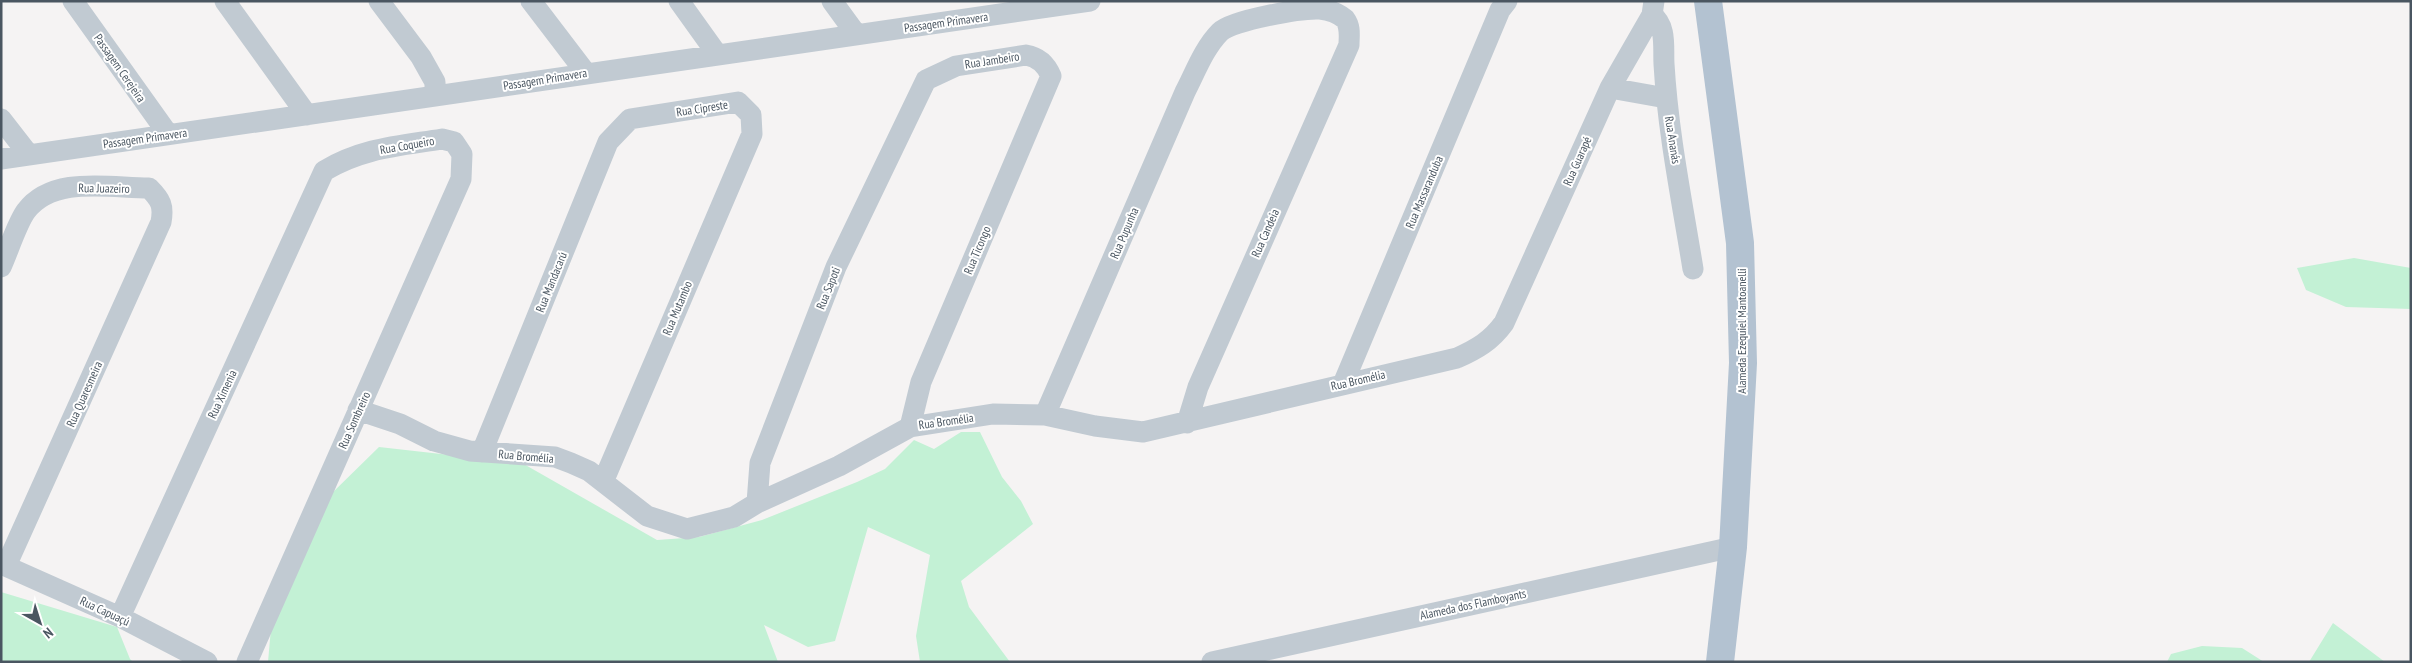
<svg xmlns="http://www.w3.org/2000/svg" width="2412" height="663" font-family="'PT Sans Narrow',sans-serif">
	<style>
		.green { fill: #c3f1d5 }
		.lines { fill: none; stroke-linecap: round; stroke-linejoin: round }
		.minor { stroke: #c1cad2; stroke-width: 21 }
		.major { stroke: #b3c2d1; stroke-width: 28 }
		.labels { text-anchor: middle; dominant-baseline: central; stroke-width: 4; stroke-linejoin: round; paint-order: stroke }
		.street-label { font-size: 12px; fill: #4a5661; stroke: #fff }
	</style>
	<rect width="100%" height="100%" fill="#f5f3f3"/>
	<path class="green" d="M 2354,258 L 2411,268 L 2411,309 L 2346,307 L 2306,290 L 2297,268 Z
		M 961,432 L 980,432 L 1002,477 L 1021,501 L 1033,524 L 961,581 L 969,607 L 1010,662 L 920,662 L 916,636 L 930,555 L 868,527 L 835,641 L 808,647 L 764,625 L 778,662 L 268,662 L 272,617 L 330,495 L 379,447 L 522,463 L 657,540 L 699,537 L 762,520 L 857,482 L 885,469 L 914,440 L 934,449 Z
		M 1,592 L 117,627 L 130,659 L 133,662 L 1,662 Z
		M 2333,623 L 2385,662 L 2309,662 Z
		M 2202,646 L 2242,648 L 2264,662 L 2167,662 L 2171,654 Z"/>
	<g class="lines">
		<path class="minor" d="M 73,1 L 168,134
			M 225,1 L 307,115
			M 379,1 L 421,57 L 435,82 L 435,96
			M 531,1 L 586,73
			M 679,1 L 717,54
			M 832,1 L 856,34
			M 1652,15 C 1667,26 1663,48 1664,64 C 1668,133 1682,201 1693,269
			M 1610,88 L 1666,98
			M 1,119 L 29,155
			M 1,159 L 1090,1
			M 1,267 C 8,252 17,223 26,211 C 53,175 110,188 149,188 C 161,200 164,206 161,222 L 6,566
			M 1343,384 L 1500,10 L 1507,1
			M 358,410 L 400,424 L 434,441 L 470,451 L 555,457 L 571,463 L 589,471 L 647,516 L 687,529 L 734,517 L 757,503 L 839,466 L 910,427 L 993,414 L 1045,415 L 1095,426 L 1143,432 L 1457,358 C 1477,349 1491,341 1504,323 L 1610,88 L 1652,15 L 1654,1
			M 1045,415 L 1185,92 C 1195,73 1204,48 1220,32 C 1232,20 1302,8 1320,9 C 1329,10 1338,13 1345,19 C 1351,27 1349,36 1349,45 L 1198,387 L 1187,423
			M 482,452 L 608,142 L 630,119 L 738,102 L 751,115 L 752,134 L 603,482
			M 757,503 L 760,463 L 836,267 L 926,80 L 956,66 L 1026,55 C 1038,57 1046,64 1051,76 L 921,382 L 910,427
			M 1,564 L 120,617 L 207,662
			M 120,617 L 324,171 C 362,148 399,146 442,139 L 454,142 L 462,154 L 461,179 L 247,662
			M 1212,662 L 1733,547"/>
		<path class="major" d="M 1708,1 L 1740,243 L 1743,363 L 1733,547 L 1720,662"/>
	</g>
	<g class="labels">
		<g class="street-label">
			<text transform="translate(946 22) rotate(-8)">Passagem Primavera</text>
			<text transform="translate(992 60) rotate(-9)">Rua Jambeiro</text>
			<text transform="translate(120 68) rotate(55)">Passagem Cerejeira</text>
			<text transform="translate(545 79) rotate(-9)">Passagem Primavera</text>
			<text transform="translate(702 108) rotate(-9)">Rua Cipreste</text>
			<text transform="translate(145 138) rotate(-8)">Passagem Primavera</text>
			<text transform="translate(1673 140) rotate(81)">Rua Ananás</text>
			<text transform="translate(407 145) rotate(-10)">Rua Coqueiro</text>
			<text transform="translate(1577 161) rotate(-66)">Rua Guarapé</text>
			<text transform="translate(104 188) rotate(1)">Rua Juazeiro</text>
			<text transform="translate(1424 192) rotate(-67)">Rua Massaranduba</text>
			<text transform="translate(1124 233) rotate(-67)">Rua Pupunha</text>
			<text transform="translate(1265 233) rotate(-66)">Rua Candeia</text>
			<text transform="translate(977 250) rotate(-67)">Rua Ticongo</text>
			<text transform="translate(551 282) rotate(-68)">Rua Mandacarú</text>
			<text transform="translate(828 288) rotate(-68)">Rua Sapoti</text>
			<text transform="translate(677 308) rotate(-67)">Rua Mutambo</text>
			<text transform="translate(1741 331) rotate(-90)">Alameda Ezequiel Mantoanelli</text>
			<text transform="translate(1358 380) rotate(-13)">Rua Bromélia</text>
			<text transform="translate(84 394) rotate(-66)">Rua Quaresmeira</text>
			<text transform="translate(222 394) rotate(-65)">Rua Ximenia</text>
			<text transform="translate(354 420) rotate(-66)">Rua Sombreiro</text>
			<text transform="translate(946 421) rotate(-8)">Rua Bromélia</text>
			<text transform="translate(526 456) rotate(5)">Rua Bromélia</text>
			<text transform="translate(1473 604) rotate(-12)">Alameda dos Flamboyants</text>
			<text transform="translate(105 611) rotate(25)">Rua Capuaçú</text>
		</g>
	</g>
	<rect width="2412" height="663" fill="none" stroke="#4a5661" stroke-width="5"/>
	<g transform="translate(40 623) rotate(141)" stroke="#ffffff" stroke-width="4" paint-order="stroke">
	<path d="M0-4L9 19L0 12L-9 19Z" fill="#4a5661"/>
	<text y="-8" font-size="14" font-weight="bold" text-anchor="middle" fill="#4a5661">N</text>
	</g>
</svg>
